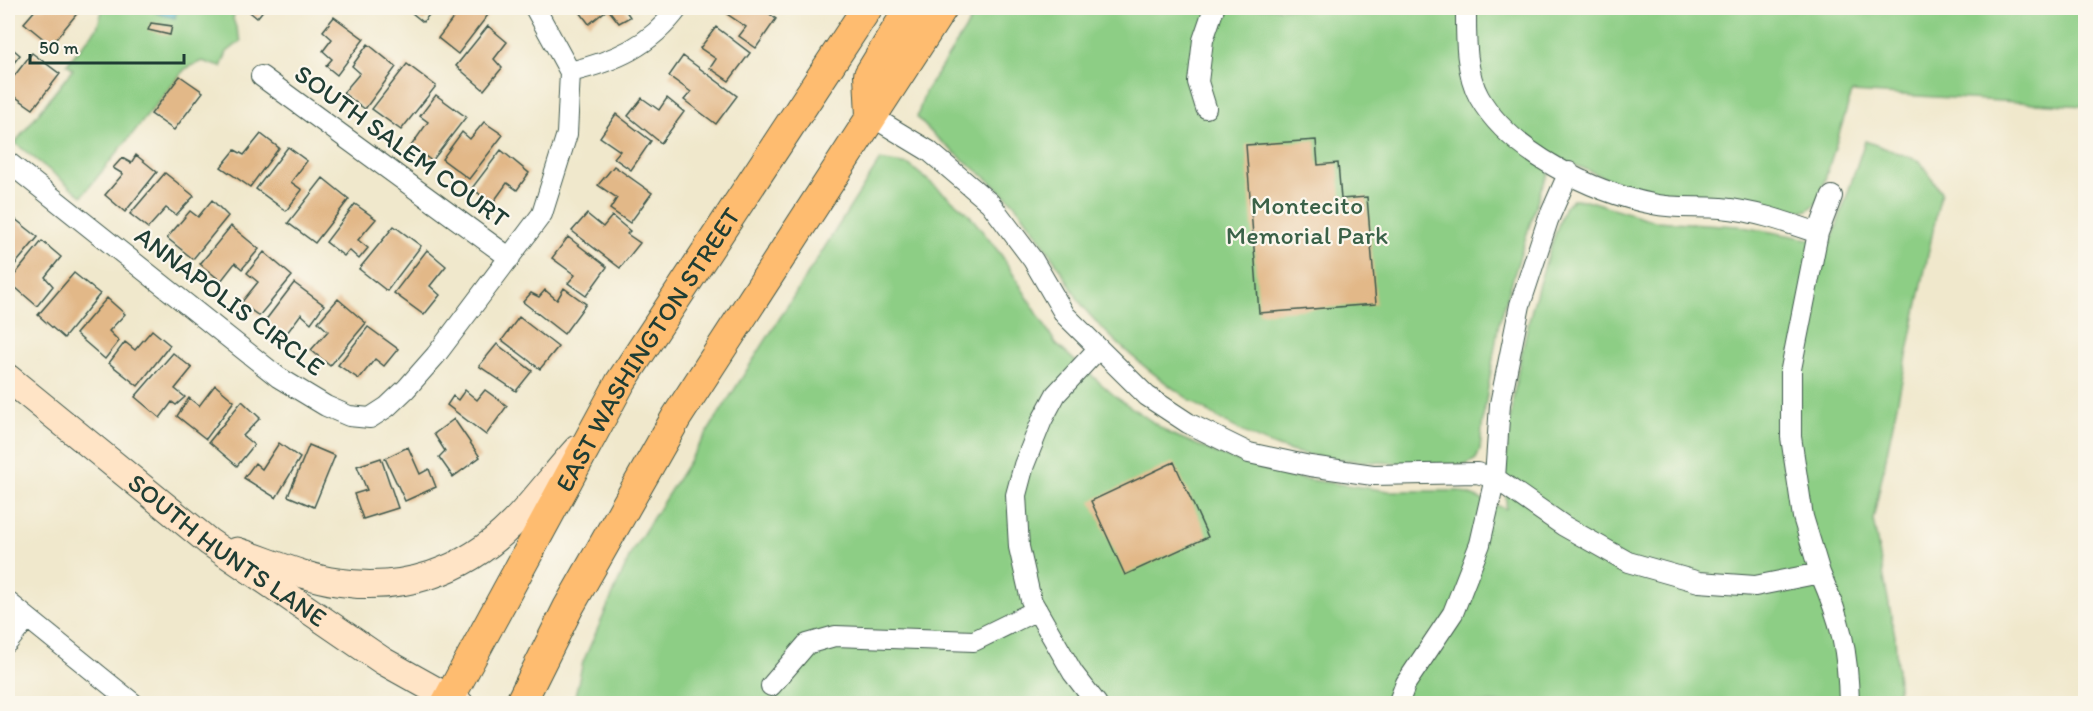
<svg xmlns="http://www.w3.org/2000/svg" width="2093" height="711" font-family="Itim,sans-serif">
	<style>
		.green { fill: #8dce85; stroke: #56865c; stroke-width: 1.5 }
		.water { fill: #4bb6c8; stroke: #357a7e; stroke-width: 1.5 }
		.building { fill: #e2b888 }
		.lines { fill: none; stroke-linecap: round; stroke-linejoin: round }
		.street-casing { stroke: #3e574b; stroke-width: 22 }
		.secondary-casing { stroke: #3e574b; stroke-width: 29 }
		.primary-casing { stroke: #3e574b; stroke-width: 32 }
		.street { stroke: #fff; stroke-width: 20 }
		.secondary { stroke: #ffe4c6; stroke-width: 27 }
		.primary { stroke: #febc70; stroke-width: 30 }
		.labels { text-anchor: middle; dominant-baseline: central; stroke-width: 4.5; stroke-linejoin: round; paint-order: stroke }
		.street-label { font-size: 26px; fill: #1f3d34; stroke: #fbf7ec }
		.park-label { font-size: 26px; fill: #3a6148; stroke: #fbf7ec }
	</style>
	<rect width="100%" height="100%" fill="#fbf7ec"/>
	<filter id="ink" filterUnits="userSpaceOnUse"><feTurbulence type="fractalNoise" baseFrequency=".0167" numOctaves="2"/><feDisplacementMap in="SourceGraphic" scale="12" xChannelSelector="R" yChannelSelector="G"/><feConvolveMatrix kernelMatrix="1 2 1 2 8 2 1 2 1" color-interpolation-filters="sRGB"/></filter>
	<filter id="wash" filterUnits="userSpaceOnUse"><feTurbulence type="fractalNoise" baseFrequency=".008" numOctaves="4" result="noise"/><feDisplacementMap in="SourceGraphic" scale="24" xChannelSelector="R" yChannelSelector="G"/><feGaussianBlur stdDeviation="1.35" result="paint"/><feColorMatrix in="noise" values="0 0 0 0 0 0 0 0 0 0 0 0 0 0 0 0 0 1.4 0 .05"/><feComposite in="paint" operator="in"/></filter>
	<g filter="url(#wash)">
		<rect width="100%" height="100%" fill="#f0e8cc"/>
		<path class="green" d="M 103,8 L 235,8 L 233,19 L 241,41 L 227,52 L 221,67 L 202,61 L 185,69 L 82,196 L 15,143 L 73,69 L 67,64 L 97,28 Z
			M 979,8 L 2085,8 L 2085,106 L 1852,92 L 1818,202 L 1808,210 L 1794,211 L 1727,197 L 1653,191 L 1610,180 L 1557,157 L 1541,189 L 1499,323 L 1483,418 L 1480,450 L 1476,459 L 1466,465 C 1412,463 1357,464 1303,454 C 1234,440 1135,366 1089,314 C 1079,303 1072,288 1064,276 C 1051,254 1036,232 1021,212 C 991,175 947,153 917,117 L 925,92 Z
			M 1865,141 L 1920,161 L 1941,192 L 1873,520 L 1895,636 L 1899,703 L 573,704 L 583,662 L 632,551 L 880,160 L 909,165 L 968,213 L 1002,256 L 1056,344 L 1116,397 L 1169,433 L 1221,455 L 1289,477 L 1389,491 L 1460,491 L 1506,509 C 1507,492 1504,475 1506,459 C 1513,370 1534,290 1565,206 L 1573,200 L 1586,200 L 1655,221 L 1738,226 L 1831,243 Z"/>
		<path class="water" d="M 158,8 L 177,8 L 175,18 L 156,13 Z"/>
		<g id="blocks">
			<path class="building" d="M 37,8 L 76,8 L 80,10 L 51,45 L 24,23 Z
				M 245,8 L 265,8 L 257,18 Z
				M 406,8 L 435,8 L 423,22 Z
				M 461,8 L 479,8 L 488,15 L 458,54 L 438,38 Z
				M 577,8 L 624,8 L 630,17 L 619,23 L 608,9 L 589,24 Z
				M 731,8 L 762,8 L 776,19 L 756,48 L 739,36 L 746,27 L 727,14 Z
				M 334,17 L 364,39 L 337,75 L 326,66 L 332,59 L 323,51 L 332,39 L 323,31 Z
				M 151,23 L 172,26 L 170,35 L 148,30 Z
				M 488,26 L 507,42 L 494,59 L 502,68 L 484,90 L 456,66 Z
				M 716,27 L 750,53 L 729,81 L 710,68 L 716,59 L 700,48 Z
				M 368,44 L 396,67 L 365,109 L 343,93 L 360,73 L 352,66 Z
				M 8,45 L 20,55 L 8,70 Z
				M 32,53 L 60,74 L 33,109 L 14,96 L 11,103 L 8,101 L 8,84 Z
				M 683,56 L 737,96 L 716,124 L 684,100 L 691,92 L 669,76 Z
				M 407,64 L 436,86 L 401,130 L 372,109 Z
				M 180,76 L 203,92 L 174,130 L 151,114 Z
				M 436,95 L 466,117 L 432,161 L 411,146 L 428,122 L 420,116 Z
				M 642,98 L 659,110 L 667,98 L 684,112 L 661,143 L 628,116 Z
				M 616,114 L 651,141 L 631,170 L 614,158 L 620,151 L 600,137 Z
				M 484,122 L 503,135 L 469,179 L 442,159 L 462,132 L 470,139 Z
				M 261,134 L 279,148 L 250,187 L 221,167 L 235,150 L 244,155 Z
				M 1316,140 L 1318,165 L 1338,163 L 1341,199 L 1367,197 L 1376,304 L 1259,313 L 1246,145 Z
				M 288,147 L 307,161 L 291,182 L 302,190 L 286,211 L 256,189 Z
				M 501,150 L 529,173 L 517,190 L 507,183 L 492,204 L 472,188 Z
				M 136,155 L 157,172 L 125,212 L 105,195 L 123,174 L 113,168 L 122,158 L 131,163 Z
				M 614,166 L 652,193 L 630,223 L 610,209 L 617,198 L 598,185 Z
				M 165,173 L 194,196 L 176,215 L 166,208 L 148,228 L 130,214 Z
				M 323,178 L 349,199 L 315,243 L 288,223 Z
				M 212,200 L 228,216 L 193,259 L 167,238 L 190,211 L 198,217 Z
				M 355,204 L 376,219 L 358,240 L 368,248 L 359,259 L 349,250 L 344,256 L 326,242 Z
				M 587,214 L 603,227 L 612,216 L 630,231 L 627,234 L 640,243 L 620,268 L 572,231 Z
				M 10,215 L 38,237 L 8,273 L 8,219 Z
				M 231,226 L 259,249 L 242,269 L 235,263 L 221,281 L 200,264 Z
				M 394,226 L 421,246 L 387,291 L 359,269 Z
				M 568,237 L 607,267 L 586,296 L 568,283 L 575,275 L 552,258 Z
				M 42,241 L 61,257 L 45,277 L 53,286 L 37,306 L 9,282 Z
				M 427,250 L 446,266 L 430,286 L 440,295 L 424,315 L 394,293 Z
				M 264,252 L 292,276 L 259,316 L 241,303 L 258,282 L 247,273 Z
				M 74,273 L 100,294 L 64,338 L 38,315 Z
				M 294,283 L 324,305 L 311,323 L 301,314 L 284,337 L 265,321 Z
				M 564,288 L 586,304 L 564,334 L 523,302 L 531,293 L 539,297 L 545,290 L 557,300 Z
				M 107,298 L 125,314 L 109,331 L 119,341 L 105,359 L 76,334 Z
				M 338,299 L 366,323 L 330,366 L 311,350 L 328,331 L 318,322 Z
				M 519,317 L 558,347 L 540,369 L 502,340 Z
				M 368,327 L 398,349 L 384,366 L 375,359 L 359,379 L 338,365 Z
				M 152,330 L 170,345 L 138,386 L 109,363 L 125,342 L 135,350 Z
				M 497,344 L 532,371 L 516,391 L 479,366 Z
				M 173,353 L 192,368 L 175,389 L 185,397 L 176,405 L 172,402 L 160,418 L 135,397 Z
				M 215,385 L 234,401 L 206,439 L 177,416 L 189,398 L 199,406 Z
				M 465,390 L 477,400 L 485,390 L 507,406 L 486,435 L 447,405 L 453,396 L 458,400 Z
				M 242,401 L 260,418 L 243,436 L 254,445 L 237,466 L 209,442 Z
				M 454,419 L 480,457 L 453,477 L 439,457 L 445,451 L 434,434 Z
				M 279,443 L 300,458 L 276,498 L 244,478 L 255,463 L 262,469 Z
				M 309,445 L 335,456 L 314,507 L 288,496 Z
				M 408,447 L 420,474 L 429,469 L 436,487 L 405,501 L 385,458 Z
				M 381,458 L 398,508 L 363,519 L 354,494 L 367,490 L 357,466 Z
				M 1174,462 L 1208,537 L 1125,575 L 1091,501 Z"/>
		</g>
	</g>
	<g filter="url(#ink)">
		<use href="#blocks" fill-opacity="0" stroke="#3e574b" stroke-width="1.5"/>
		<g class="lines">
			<g class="street-casing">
				<path id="street" d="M 1466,8 C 1466,35 1465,72 1479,97 C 1510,152 1592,192 1653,204 C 1675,209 1699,206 1721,208 C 1755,211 1786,222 1818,233
					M 570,72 C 615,61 650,46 678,8
					M 261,76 L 510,258
					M 1206,108 L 1198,82 L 1203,40 L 1214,8
					M 871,116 L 929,151 L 990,203 L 1033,260 L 1065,315 L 1147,396 L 1188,423 L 1249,453 L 1310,466 L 1373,475 L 1477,473 L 1495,478 L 1564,526 L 1628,562 L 1699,582 L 1755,586 L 1820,573 C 1841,621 1848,650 1849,704
					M 8,162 L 278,377 L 326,406 L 349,416 L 370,418 L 387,407 L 406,389 L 436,355 L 542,214 L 567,134 L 570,72 L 535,8
					M 1820,573 L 1803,517 L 1791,437 L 1791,369 L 1818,233 L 1832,196
					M 8,602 L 134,704
					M 8,642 L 27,618
					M 771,686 L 807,644 L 835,636 L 974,641 L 1037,610
					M 1097,704 L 1073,673 L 1031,600 L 1019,547 L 1016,495 L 1024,465 L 1042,420 L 1056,394 L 1098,349
					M 1398,704 L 1406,683 L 1453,613 L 1480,544 L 1495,478 L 1500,404 L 1520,305 L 1548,220 L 1569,172"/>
			</g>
			<g class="secondary-casing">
				<g id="secondary">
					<path id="s1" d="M 8,378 L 209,542 L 383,661 L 460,704"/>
					<path d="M 237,551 C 268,561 306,578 337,582 C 403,592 465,572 512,524 C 535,501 555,473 577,449"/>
				</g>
			</g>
			<g class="primary-casing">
				<g id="primary">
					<path d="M 871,116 L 869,75 L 910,8"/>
					<path id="s2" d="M 446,704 L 620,383 L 867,8"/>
					<path d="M 520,704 L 568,608 L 676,418 L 942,8"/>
				</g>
			</g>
			<use href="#street" class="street"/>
			<use href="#secondary" class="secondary"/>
			<use href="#primary" class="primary"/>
		</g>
	</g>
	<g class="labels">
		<g class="street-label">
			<text transform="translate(402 146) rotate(36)">SOUTH SALEM COURT</text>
			<text transform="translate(230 301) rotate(37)">ANNAPOLIS CIRCLE</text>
			<text stroke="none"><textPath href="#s2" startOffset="408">EAST WASHINGTON STREET</textPath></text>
			<text stroke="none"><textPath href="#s1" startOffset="279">SOUTH HUNTS LANE</textPath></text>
		</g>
		<g class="park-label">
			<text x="1307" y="205">Montecito<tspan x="1307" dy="30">Memorial Park</tspan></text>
		</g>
	</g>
	<rect width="2093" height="711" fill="none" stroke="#fbf7ec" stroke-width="30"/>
	<path d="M30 54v9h154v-9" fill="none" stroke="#1f3d34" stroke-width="3"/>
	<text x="39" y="54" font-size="18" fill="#1f3d34" stroke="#fbf7ec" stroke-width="4.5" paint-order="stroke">50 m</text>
</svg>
